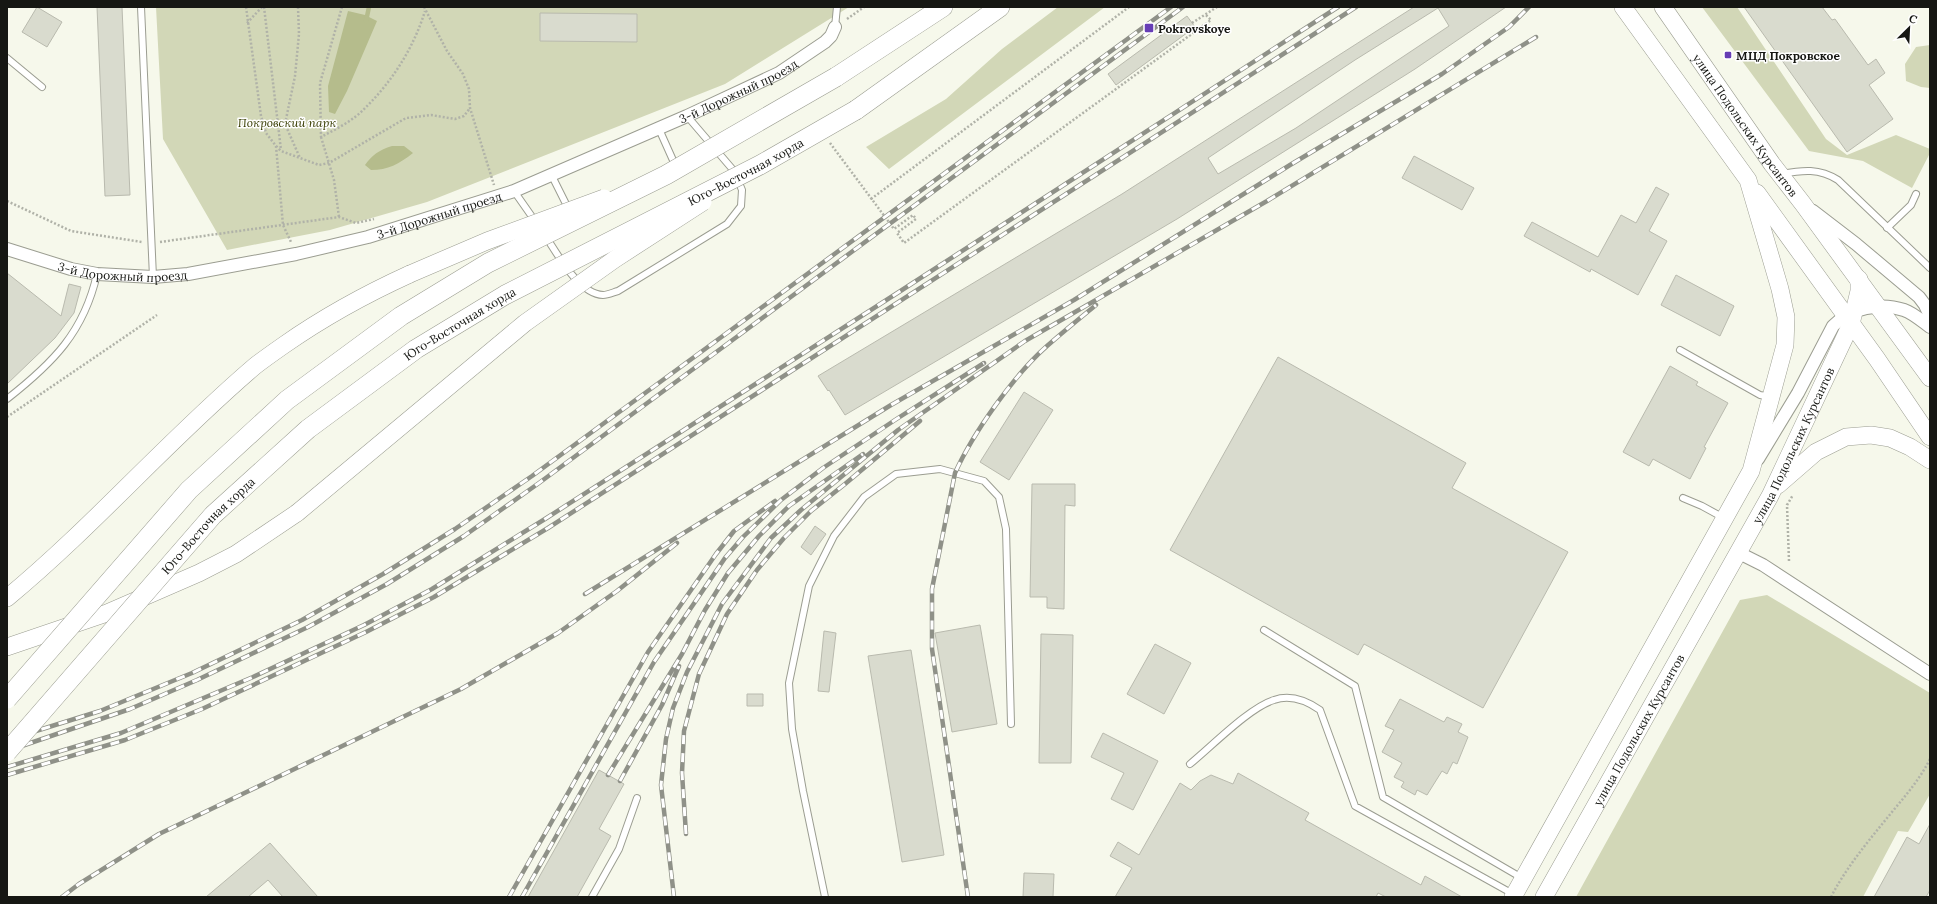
<svg xmlns="http://www.w3.org/2000/svg" width="1937" height="904" font-family="Lora,serif">
	<style>
		.green { fill: #d2d7b7 }
		.water { fill: #b5bc8c }
		.lines { fill: none; stroke-linecap: round; stroke-linejoin: round }
		.stream { stroke: #b5bc8c; stroke-width: 4.5 }
		.building { fill: #d9dbce; stroke: #b9baae; fill-rule: evenodd }
		.service-casing { stroke: #9b9d91; stroke-width: 8 }
		.minor-casing { stroke: #9b9d91; stroke-width: 14 }
		.secondary-casing { stroke: #9b9d91; stroke-width: 18 }
		.primary-casing { stroke: #9b9d91; stroke-width: 20 }
		.path { stroke: #b0b2a8; stroke-width: 2.5; stroke-dasharray: 2 2; stroke-linecap: butt }
		.service { stroke: #fff; stroke-width: 6 }
		.minor { stroke: #fff; stroke-width: 12 }
		.secondary { stroke: #fff; stroke-width: 17 }
		.primary { stroke: #fff; stroke-width: 19 }
		.rail-casing { stroke: #8f9188; stroke-width: 4.5 }
		.rail { stroke: #fff; stroke-width: 3; stroke-dasharray: 9; stroke-linecap: butt }
		.secondary-bridge-casing { stroke: #9b9d91; stroke-width: 18; stroke-linecap: butt }
		.primary-bridge-casing { stroke: #9b9d91; stroke-width: 20; stroke-linecap: butt }
		.secondary-bridge { stroke: #fff; stroke-width: 17 }
		.primary-bridge { stroke: #fff; stroke-width: 19 }
		.poi-dot { fill: #663db5; stroke: #fff; stroke-width: 1.5 }
		.labels { text-anchor: middle; dominant-baseline: central; stroke-width: 3; stroke-linejoin: round; paint-order: stroke }
		.poi-label { font-size: 12px; font-weight: bold; fill: #161713; stroke: #fff; text-anchor: start }
		.street-label { font-size: 12px; fill: #161713; stroke: #fff }
		.park-label { font-size: 12px; font-style: italic; fill: #383d02; stroke: #fff }
	</style>
	<rect width="100%" height="100%" fill="#f6f8eb"/>
	<path class="green" d="M 156,7 L 849,7 L 725,84 L 427,202 L 330,230 L 227,250 L 163,139 Z
		M 1058,7 L 1105,7 L 889,169 L 866,147 L 946,99 L 1002,49 Z
		M 1702,7 L 1737,7 L 1826,139 L 1847,155 L 1896,135 L 1930,149 L 1930,153 L 1912,188 L 1863,161 L 1809,151 Z
		M 1930,45 L 1930,88 L 1921,87 L 1906,81 L 1905,64 L 1916,47 Z
		M 1767,595 L 1930,693 L 1930,794 L 1908,832 L 1898,831 L 1863,897 L 1576,897 L 1740,600 Z"/>
	<path class="water" d="M 348,11 L 365,15 L 377,21 L 347,91 L 335,114 L 329,112 L 328,86 Z
		M 392,146 L 404,146 L 413,153 C 399,164 388,170 371,170 L 365,165 C 372,155 379,150 392,146 Z"/>
	<g class="lines">
		<path class="stream" d="M 366,21 L 369,7"/>
	</g>
	<path class="building" d="M 37,7 L 62,22 L 47,47 L 22,32 Z
		M 97,7 L 122,7 L 130,195 L 105,196 Z
		M 1414,7 L 1506,7 L 1415,69 L 1177,219 L 845,415 L 829,390 L 828,391 L 818,376 L 1122,194 ZM 1438,8 L 1449,26 L 1296,128 L 1218,174 L 1208,158 L 1355,60 Z
		M 1744,7 L 1822,7 L 1832,20 L 1835,19 L 1868,65 L 1876,59 L 1885,73 L 1869,85 L 1893,119 L 1847,152 Z
		M 540,13 L 637,14 L 637,42 L 540,41 Z
		M 1187,16 L 1195,27 L 1116,85 L 1108,74 Z
		M 1414,156 L 1474,188 L 1462,210 L 1402,178 Z
		M 1656,187 L 1669,194 L 1649,231 L 1667,241 L 1638,295 L 1591,269 L 1590,272 L 1524,236 L 1532,222 L 1598,257 L 1621,215 L 1636,223 Z
		M 7,273 L 61,316 L 69,284 L 81,287 L 74,313 L 55,338 L 7,384 Z
		M 1676,275 L 1734,306 L 1720,336 L 1661,305 Z
		M 1278,357 L 1466,463 L 1452,488 L 1568,552 L 1483,708 L 1364,644 L 1358,655 L 1170,550 Z
		M 1670,366 L 1698,382 L 1696,385 L 1728,403 L 1704,447 L 1706,448 L 1690,479 L 1653,459 L 1649,466 L 1623,452 Z
		M 1024,392 L 1053,410 L 1009,480 L 980,462 Z
		M 1032,484 L 1075,484 L 1075,506 L 1065,505 L 1064,609 L 1047,608 L 1047,597 L 1030,597 Z
		M 815,526 L 826,534 L 811,555 L 801,547 Z
		M 980,625 L 997,724 L 952,732 L 935,633 Z
		M 824,631 L 836,633 L 829,692 L 818,691 Z
		M 1041,634 L 1073,635 L 1071,763 L 1039,763 Z
		M 1155,644 L 1191,663 L 1164,714 L 1127,694 Z
		M 911,650 L 944,855 L 902,862 L 868,656 Z
		M 747,694 L 763,694 L 763,706 L 747,706 Z
		M 1400,699 L 1444,722 L 1447,717 L 1462,724 L 1458,732 L 1468,737 L 1457,764 L 1453,762 L 1447,774 L 1442,771 L 1427,795 L 1417,790 L 1415,795 L 1401,787 L 1404,782 L 1394,777 L 1402,763 L 1382,752 L 1394,730 L 1385,726 Z
		M 1103,733 L 1158,761 L 1133,810 L 1111,799 L 1124,773 L 1091,757 Z
		M 599,770 L 624,784 L 599,829 L 611,836 L 577,897 L 528,897 Z
		M 1238,773 L 1309,813 L 1305,820 L 1421,885 L 1425,876 L 1462,897 L 1386,897 L 1378,893 L 1376,897 L 1115,897 L 1132,868 L 1110,856 L 1118,842 L 1139,855 L 1180,783 L 1191,790 L 1200,781 L 1211,775 L 1233,784 Z
		M 1930,824 L 1930,890 L 1926,897 L 1874,897 L 1907,837 L 1919,844 Z
		M 270,843 L 318,897 L 283,897 L 268,880 L 248,897 L 206,897 Z
		M 1024,873 L 1054,874 L 1053,897 L 1023,897 Z"/>
	<g class="lines">
		<g class="service-casing">
			<path id="service" d="M 141,7 L 153,277
				M 835,27 L 837,7
				M 7,58 L 42,87
				M 659,129 L 676,167
				M 551,174 L 569,210
				M 1781,174 C 1803,170 1819,168 1838,180 L 1930,268
				M 514,191 L 535,221
				M 1887,228 L 1911,205 L 1916,194
				M 546,237 C 558,255 579,294 603,295 C 608,295 614,292 618,291 L 727,224 L 741,206 L 742,190 L 734,171 L 687,116
				M 1680,350 L 1760,395 L 1771,397
				M 7,399 C 53,363 84,332 97,274
				M 1683,498 L 1702,506 L 1724,518
				M 1264,630 L 1355,686 L 1383,797 L 1522,878
				M 1190,764 C 1211,747 1250,707 1274,700 C 1291,694 1307,701 1320,710 L 1355,806 L 1513,894
				M 592,897 L 619,849 L 637,798
				M 825,897 L 803,791 L 792,729 L 789,683 L 809,586 L 834,536 L 864,497 L 896,474 L 940,469 L 984,481 L 999,497 L 1006,529 L 1011,724"/>
		</g>
		<g class="minor-casing">
			<g id="minor">
				<path d="M 1813,211 L 1856,244 L 1919,297 L 1925,305 L 1930,316"/>
				<path id="s1" d="M 7,249 L 71,269 L 97,274 L 153,277 L 188,274 L 296,254 L 368,237 L 514,191 L 687,116 L 779,73 L 825,42 L 831,36 L 835,27"/>
				<path d="M 1758,459 L 1798,393 L 1833,326 C 1850,308 1880,302 1904,310 C 1913,313 1922,321 1930,327"/>
				<path d="M 1739,553 L 1763,565 L 1930,674"/>
			</g>
		</g>
		<g class="secondary-casing">
			<g id="secondary">
				<path id="s2" d="M 1663,7 L 1772,164 L 1803,204 L 1930,378"/>
				<path d="M 1757,193 L 1877,359 L 1930,437"/>
				<path d="M 1778,485 L 1816,452 L 1846,437 L 1871,435 L 1890,438 L 1910,447 L 1930,460"/>
				<path d="M 7,598 C 94,526 168,440 255,366 C 264,359 274,352 284,345 C 324,317 366,294 410,274"/>
				<path d="M 7,647 L 107,613 L 199,573 L 236,554 L 297,513"/>
				<path d="M 1513,897 L 1751,471 L 1785,345 L 1786,317 L 1780,289 L 1748,180 L 1623,7"/>
				<path id="s3" d="M 1544,897 L 1770,496 L 1851,324 L 1859,291 L 1859,279"/>
			</g>
		</g>
		<g class="primary-casing">
			<path id="primary" d="M 836,77 L 943,7
				M 856,110 L 1000,7"/>
		</g>
		<path class="path" d="M 246,7 L 261,116 L 266,133 L 276,146 L 283,225 L 291,242
			M 264,7 L 281,150
			M 298,7 L 299,34 L 295,76 L 285,124 L 300,158
			M 342,7 L 320,83 L 321,137 C 336,129 353,121 365,108 C 392,82 414,47 425,11
			M 424,7 L 447,51 L 463,74 L 469,89 L 470,108 L 494,185
			M 847,19 L 864,7
			M 247,23 L 262,7
			M 1192,23 L 1217,7
			M 321,137 L 334,180 L 339,217
			M 830,143 L 894,229 L 913,215 L 916,219 L 897,233 L 904,243 L 1211,20 L 1206,15
			M 276,146 L 281,151 L 319,165 L 329,163 L 406,118 L 431,115 L 455,119 L 464,116 L 470,108
			M 871,199 L 1129,7
			M 7,201 L 71,231 L 142,242
			M 160,242 L 339,217 L 356,223 L 374,219
			M 7,417 L 157,315
			M 1789,561 L 1787,505 L 1793,495
			M 1831,897 C 1847,866 1870,839 1892,812 C 1906,795 1920,779 1930,759"/>
		<use href="#service" class="service"/>
		<use href="#minor" class="minor"/>
		<use href="#secondary" class="secondary"/>
		<use href="#primary" class="primary"/>
		<g class="rail-casing">
			<path id="rail" d="M 585,594 L 891,405 L 1074,300 L 1290,165 L 1442,74 L 1509,27 L 1529,7
				M 7,740 L 100,711 L 192,673 L 302,620 L 383,574 L 455,529 L 532,476 L 1171,7
				M 7,751 L 130,709 L 197,680 L 308,627 L 387,584 L 464,536 L 539,483 L 1183,7
				M 7,767 L 121,733 L 253,677 L 364,625 L 432,589 L 545,519 L 902,290 L 1338,7
				M 7,775 L 125,740 L 202,709 L 366,632 L 434,597 L 548,528 L 1356,7
				M 608,775 L 682,654 L 705,610 L 728,573 L 759,536 L 789,506 L 863,454
				M 620,781 L 662,705 L 679,666
				M 686,834 L 682,773 L 684,731 L 699,674 L 727,614 L 757,570 L 784,538 L 811,511 L 845,484 L 920,421
				M 62,897 L 79,884 L 159,834 L 461,689 L 558,633 L 617,591 L 677,543
				M 509,897 L 648,652 L 716,554 L 734,531 L 775,501
				M 522,897 L 654,662 L 725,558 L 743,537 L 781,500 L 823,468 L 895,420 L 984,363
				M 674,897 L 661,785 L 666,739 L 673,708 L 687,672 L 722,604 L 771,538 L 801,510 L 898,430 L 1025,341 L 1267,201 L 1536,37
				M 968,897 L 932,649 L 932,589 L 955,473 C 973,433 1014,375 1047,346 C 1063,332 1080,318 1096,305"/>
		</g>
		<use href="#rail" class="rail"/>
		<g class="secondary-bridge-casing">
			<path id="secondary-bridge" d="M 410,274 L 487,241 L 604,198
				M 297,513 L 525,323 L 615,259 L 703,202"/>
		</g>
		<g class="primary-bridge-casing">
			<g id="primary-bridge">
				<path d="M 7,699 L 189,490 L 287,400 L 401,316 L 488,263 L 666,175 L 836,77"/>
				<path id="s4" d="M 7,752 L 213,515 L 308,429 L 416,349 L 505,295 L 760,165 L 856,110"/>
			</g>
		</g>
		<use href="#secondary-bridge" class="secondary-bridge"/>
		<use href="#primary-bridge" class="primary-bridge"/>
	</g>
	<g class="poi-dot">
		<rect x="1144" y="23" width="10" height="10" rx="2"/>
		<rect x="1724" y="51" width="8" height="8" rx="2"/>
	</g>
	<g class="labels">
		<g class="poi-label">
			<text x="1158" y="28">Pokrovskoye</text>
			<text x="1736" y="55">МЦД Покровское</text>
		</g>
		<g class="street-label">
			<text stroke="none"><textPath href="#s1" startOffset="767">3-й Дорожный проезд</textPath></text>
			<text stroke="none"><textPath href="#s2" startOffset="144">улица Подольских Курсантов</textPath></text>
			<text stroke="none"><textPath href="#s4" startOffset="951">Юго-Восточная хорда</textPath></text>
			<text stroke="none"><textPath href="#s1" startOffset="443">3-й Дорожный проезд</textPath></text>
			<text stroke="none"><textPath href="#s1" startOffset="119">3-й Дорожный проезд</textPath></text>
			<text stroke="none"><textPath href="#s4" startOffset="627">Юго-Восточная хорда</textPath></text>
			<text stroke="none"><textPath href="#s3" startOffset="516">улица Подольских Курсантов</textPath></text>
			<text stroke="none"><textPath href="#s4" startOffset="303">Юго-Восточная хорда</textPath></text>
			<text stroke="none"><textPath href="#s3" startOffset="192">улица Подольских Курсантов</textPath></text>
		</g>
		<g class="park-label">
			<text x="287" y="122">Покровский парк</text>
		</g>
	</g>
	<rect width="1937" height="904" fill="none" stroke="#161713" stroke-width="16"/>
	<g transform="translate(1909 28) rotate(24)" stroke="#ffffff" stroke-width="3" paint-order="stroke">
	<path d="M0-3L7 15L0 10L-7 15Z" fill="#161713"/>
	<text y="-6" font-size="11" font-weight="bold" text-anchor="middle" fill="#161713">С</text>
	</g>
</svg>
